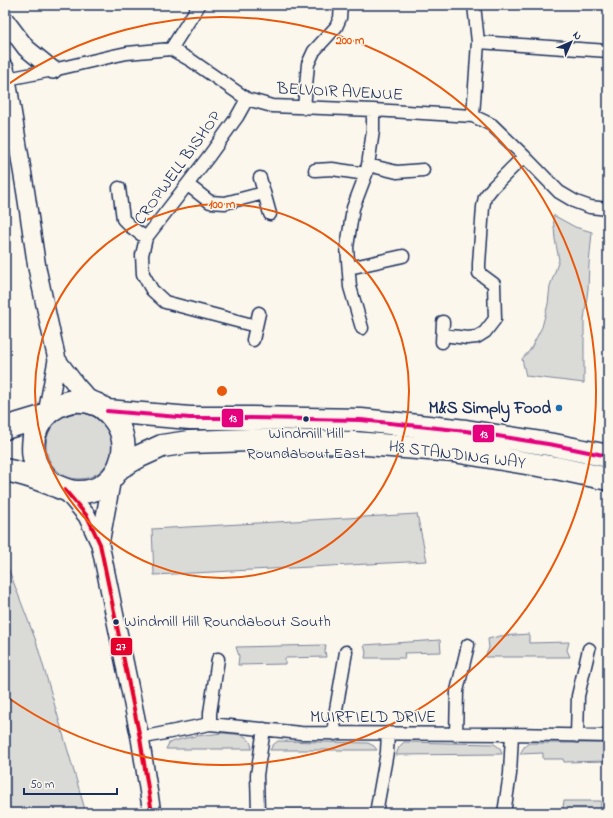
<svg xmlns="http://www.w3.org/2000/svg" width="613" height="818" font-family="'Indie Flower',sans-serif">
	<style>
		.green { fill: #dadad7; stroke: #7a849a }
		.lines { fill: none; stroke-linecap: round; stroke-linejoin: round }
		.street-casing { stroke: #1b2f5e; stroke-width: 15 }
		.secondary-casing { stroke: #1b2f5e; stroke-width: 20 }
		.highway-casing { stroke: #1b2f5e; stroke-width: 25 }
		.street { stroke: #fbf7ec; stroke-width: 12 }
		.secondary { stroke: #fbf7ec; stroke-width: 17 }
		.highway { stroke: #fbf7ec; stroke-width: 22 }
		.bus-1-casing { stroke: #fbf7ec; stroke-width: 7 }
		.bus-2-casing { stroke: #fbf7ec; stroke-width: 7 }
		.bus-1 { stroke: #e4002b; stroke-width: 4 }
		.bus-2 { stroke: #e5007d; stroke-width: 4 }
		.ring { fill: none; stroke: #e8590c; stroke-width: 2 }
		.poi-dot { fill: #1f6fb2; stroke: #fbf7ec; stroke-width: 1.5 }
		.bus-dot { fill: #1b2f5e; stroke: #fbf7ec; stroke-width: 1.5 }
		.labels { text-anchor: middle; dominant-baseline: central; stroke-width: 3; stroke-linejoin: round; paint-order: stroke }
		.bus-label { font-size: 16px; fill: #1b2f5e; stroke: #fbf7ec }
		.street-label { font-size: 17px; fill: #1b2f5e; stroke: #fbf7ec }
		.poi-label { font-size: 17px; font-weight: bold; fill: #1b2f5e; stroke: #fbf7ec; text-anchor: end }
		.centre { fill: #e8590c; stroke: #fbf7ec; stroke-width: 2 }
		.ring-label { font-size: 12px; text-anchor: middle; font-weight: bold; fill: #e8590c; stroke: #fbf7ec; stroke-width: 3; stroke-linejoin: round; paint-order: stroke }
		.line-badge { stroke: #fbf7ec; stroke-width: 1.5 }
		.badge-label { font-size: 11px; text-anchor: middle; font-weight: bold; fill: #fff }
	</style>
	<rect width="100%" height="100%" fill="#fbf7ec"/>
	<filter id="ink" filterUnits="userSpaceOnUse"><feTurbulence type="fractalNoise" baseFrequency=".025" numOctaves="2"/><feDisplacementMap in="SourceGraphic" scale="8" xChannelSelector="R" yChannelSelector="G"/><feConvolveMatrix kernelMatrix="1 2 1 2 8 2 1 2 1" color-interpolation-filters="sRGB"/></filter>
	<g filter="url(#ink)">
		<path class="green" d="M 553,215 L 575,227 L 592,232 L 589,264 L 588,289 L 584,320 L 584,383 L 526,376 L 522,359 L 530,350 L 542,327 L 548,304 L 550,286 L 559,260 L 555,239 Z
			M46 446a33 33 0 1 1 66 0a33 33 0 1 1-66 0Z
			M 417,514 L 427,561 L 154,575 L 152,529 Z
			M 5,560 L 36,641 L 86,813 L 5,813 Z
			M 529,634 L 529,643 L 569,642 L 567,650 L 570,657 L 485,657 L 489,648 L 488,639 L 500,636 Z
			M 440,640 L 441,652 L 404,653 L 405,658 L 365,658 L 366,652 L 364,645 Z
			M 326,645 L 325,651 L 326,657 L 285,658 L 285,664 L 238,665 L 239,656 L 236,647 Z
			M 223,733 C 237,735 250,732 252,749 L 166,749 L 169,743 C 187,736 205,735 223,733 Z
			M 278,741 L 368,743 L 374,746 L 377,750 L 270,750 L 273,745 Z
			M 404,742 L 494,744 L 500,748 L 502,754 L 396,755 L 399,747 Z
			M 529,743 L 608,743 L 608,761 L 564,762 L 563,759 L 543,759 L 543,753 L 520,754 L 524,747 Z
			M 564,801 L 601,801 L 600,813 L 551,813 L 562,813 Z
			M 267,809 L 350,809 L 351,813 L 268,813 Z"/>
		<g class="lines">
			<g class="street-casing">
				<path id="street" d="M 478,42 L 608,51
					M 171,49 L 199,5
					M 7,79 L 53,70 L 113,56 L 127,53 L 171,49 L 192,61 L 247,99 L 272,106 L 373,110 L 473,116 L 492,125 L 524,156 L 559,192 L 576,202 L 590,207 L 608,209
					M 247,99 L 237,117 L 209,156 L 146,238 L 142,255 L 143,274 L 152,290 L 165,302 L 256,326
					M 304,108 L 308,64 L 314,51 L 336,27 L 340,18 L 341,5
					M 473,116 L 478,42 L 474,5
					M 368,165 L 397,172 L 423,170
					M 315,170 L 332,169 L 366,174
					M 260,178 L 270,214
					M 188,185 L 210,202 L 225,203 L 264,193
					M 119,188 L 123,219 L 131,227 L 146,238
					M 349,268 L 403,256
					M 362,328 L 350,287 L 347,247 L 353,208 L 366,174 L 368,165 L 373,131 L 373,110
					M 443,335 L 467,338 L 477,337 L 485,332 L 495,319 L 494,284 L 479,273 L 479,264 L 483,207 L 485,197 L 493,187 L 524,156
					M 253,340 L 259,313
					M 442,342 L 443,322
					M 210,724 L 210,713 L 218,659
					M 335,734 L 334,721 L 346,652
					M 456,735 L 457,691 L 468,645
					M 577,736 L 578,696 L 589,649
					M 140,738 L 210,724 L 301,733 L 512,734 L 608,736
					M 258,813 L 257,775 L 264,729
					M 376,813 L 387,752 L 388,733
					M 504,813 L 510,774 L 512,734"/>
			</g>
			<g class="secondary-casing">
				<path id="secondary" d="M 5,20 L 26,48 L 53,70
					M 5,68 L 26,194 L 37,268 L 57,360 L 47,413
					M 57,360 L 76,385 L 92,403
					M 65,490 L 87,516 L 100,544 L 140,738 L 152,813
					M 100,544 L 112,478"/>
			</g>
			<g class="highway-casing">
				<path id="highway" d="M 107,411 L 190,418 L 253,418 L 361,420 L 466,431 L 554,445 L 608,456
					M 5,428 L 45,416
					M 119,468 L 140,456 L 162,446 L 189,442 L 251,440 L 354,443 L 454,451 L 556,468 L 608,479
					M 5,470 C 21,473 36,478 51,484 C 60,487 67,492 77,492 C 117,494 138,446 112,417 C 108,412 104,408 98,405 C 71,393 41,408 34,437 C 33,444 32,453 35,461 C 39,471 45,477 53,485"/>
			</g>
			<use href="#street" class="street"/>
			<use href="#secondary" class="secondary"/>
			<use href="#highway" class="highway"/>
			<g class="bus-1-casing">
				<path id="bus-1" d="M 65,490 L 87,516 L 100,544 L 140,738 L 152,813"/>
			</g>
			<g class="bus-2-casing">
				<path id="bus-2" d="M 107,411 L 190,418 L 253,418 L 361,420 L 466,431 L 554,445 L 608,456"/>
			</g>
			<use href="#bus-1" class="bus-1"/>
			<use href="#bus-2" class="bus-2"/>
		</g>
	</g>
	<g class="ring">
		<circle cx="222" cy="391" r="187"/>
		<path d="M7 85A374 374 0 1 1 7 697"/>
	</g>
	<circle class="poi-dot" cx="559" cy="408" r="4"/>
	<g class="bus-dot">
		<circle cx="306" cy="419" r="3.5"/>
		<circle cx="116" cy="622" r="3.5"/>
	</g>
	<g class="labels">
		<g class="bus-label">
			<text x="306" y="434">Windmill Hill<tspan x="306" dy="20">Roundabout East</tspan></text>
			<text x="124" y="622" text-anchor="start">Windmill Hill Roundabout South</text>
		</g>
		<g class="street-label">
			<text transform="translate(340 92) rotate(3)">BELVOIR AVENUE</text>
			<text transform="translate(178 168) rotate(-54)">CROPWELL BISHOP</text>
			<text transform="translate(457 455) rotate(7)">H8 STANDING WAY</text>
			<text x="373" y="717">MUIRFIELD DRIVE</text>
		</g>
		<g class="poi-label">
			<text x="551" y="408">M&amp;S Simply Food</text>
		</g>
	</g>
	<circle cx="222" cy="391" r="6" class="centre"/>
	<g class="ring-label">
		<text x="350" y="44">200 m</text>
		<text x="222" y="208">100 m</text>
	</g>
	<g class="line-badge">
		<rect x="221" y="408" width="23" height="20" rx="4" fill="#e5007d"/>
		<rect x="472" y="424" width="23" height="19" rx="4" fill="#e5007d"/>
		<rect x="110" y="637" width="23" height="19" rx="4" fill="#e4002b"/>
	</g>
	<g class="badge-label">
		<text x="233" y="422">13</text>
		<text x="484" y="438">13</text>
		<text x="121" y="650">27</text>
	</g>
	<rect width="613" height="818" fill="none" stroke="#fbf7ec" stroke-width="20"/>
	<rect x="10" y="10" width="593" height="798" fill="none" stroke="#1b2f5e" stroke-width="1.5" filter="url(#ink)"/>
	<g transform="translate(571 42) rotate(45)" stroke="#fbf7ec" stroke-width="3" paint-order="stroke">
	<path d="M0-3L7 15L0 10L-7 15Z" fill="#1b2f5e"/>
	<text y="-6" font-size="11" font-weight="bold" text-anchor="middle" fill="#1b2f5e">N</text>
	</g>
	<path d="M24 788v6h93v-6" fill="none" stroke="#1b2f5e" stroke-width="2"/>
	<text x="30" y="788" font-size="12" fill="#1b2f5e" stroke="#fbf7ec" stroke-width="3" paint-order="stroke">50 m</text>
</svg>
